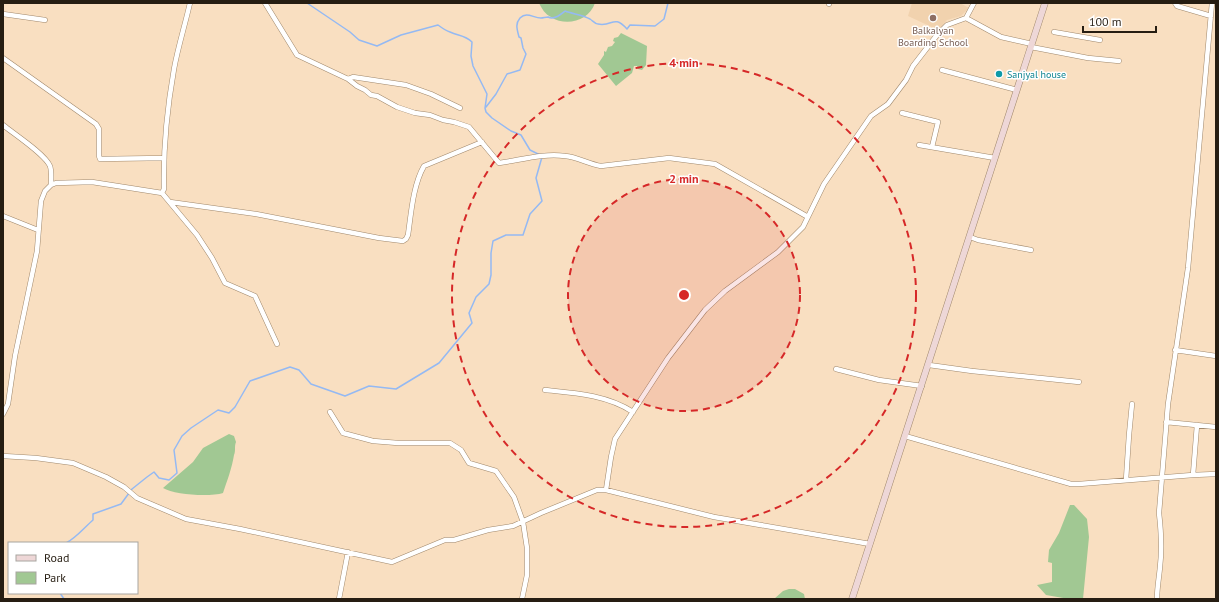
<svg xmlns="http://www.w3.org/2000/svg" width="1219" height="602" font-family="'PT Sans',sans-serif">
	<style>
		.built { fill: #f1d2ae }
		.green { fill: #a1c893 }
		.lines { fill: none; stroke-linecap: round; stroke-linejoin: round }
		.stream { stroke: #94b9f3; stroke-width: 1.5 }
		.street-casing { stroke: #a0886c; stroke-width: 5.5 }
		.secondary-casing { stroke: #a0886c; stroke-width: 7 }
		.street { stroke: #fff; stroke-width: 4.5 }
		.secondary { stroke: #eed7d7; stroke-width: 6 }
		.ring { fill: none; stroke: #d62828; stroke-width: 2; stroke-dasharray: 7 5 }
		.education-dot { fill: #8d6e63; stroke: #fff; stroke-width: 1.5 }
		.culture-dot { fill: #0f9aa8; stroke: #fff; stroke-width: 1.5 }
		.labels { text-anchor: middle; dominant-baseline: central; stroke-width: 3; stroke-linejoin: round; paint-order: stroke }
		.education-label { font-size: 10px; fill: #785e54; stroke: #fff }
		.culture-label { font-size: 10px; fill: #0d838f; stroke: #fff; text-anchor: start }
		.centre { fill: #d62828; stroke: #fff; stroke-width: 2 }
		.ring-label { font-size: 12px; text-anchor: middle; font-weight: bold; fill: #d62828; stroke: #fff; stroke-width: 3; stroke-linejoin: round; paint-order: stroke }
	</style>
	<rect width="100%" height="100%" fill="#f9dfc1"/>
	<path class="built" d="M 912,3 L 960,3 L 969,8 L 961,16 L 947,20 L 938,30 L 908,16 Z"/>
	<path class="green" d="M 539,3 L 595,3 C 589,21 566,27 551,17 C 545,14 542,9 539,3 Z
		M 621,33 L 647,46 L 646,65 L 642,70 L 638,69 L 637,66 L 634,66 L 632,73 L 616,86 L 598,64 L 604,55 L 604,51 L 606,52 L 608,47 L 612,46 L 615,42 L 613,41 L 614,38 L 618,37 Z
		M 229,434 L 234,436 L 236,442 C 234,447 236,450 234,455 C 232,468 227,481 223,493 C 210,497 174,495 163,488 L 193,462 L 203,448 Z
		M 1070,505 L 1074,505 L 1087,519 L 1089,537 L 1083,599 L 1069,599 L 1046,595 L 1037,585 L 1052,582 L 1052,563 L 1048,562 L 1049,550 L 1059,533 Z
		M 789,589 L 795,589 L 804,594 L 805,599 L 774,599 L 783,591 Z"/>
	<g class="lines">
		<path class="stream" d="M 307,3 L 350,32 L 359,40 L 377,46 L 401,35 L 438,25 C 442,28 446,31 450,32 C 459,36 465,35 472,42 L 471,56 L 473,66 L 487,94 L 485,108 L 486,112 L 492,118 L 511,131 L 521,135 L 530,150 L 540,155
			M 486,107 L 496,94 L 507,74 L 520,70 L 526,54 L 523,48 L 521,38 L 519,37 C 517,29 515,24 520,18 C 527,11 533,18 541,18 C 542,18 547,17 548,17 C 554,20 560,15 565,11 C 573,14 583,15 590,19 C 593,21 595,24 598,24 C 613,27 613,14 627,29 L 630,25 L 655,26 L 664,19 L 668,3
			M 66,543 C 75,539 85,527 93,520 L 93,514 L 121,504 L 132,489 L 147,477 L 154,472 L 159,478 L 169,480 L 177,473 L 174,450 L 182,436 L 191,428 L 218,410 L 229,413 L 235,407 L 250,381 L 290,367 L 299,370 L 311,384 L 345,396 L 369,386 L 396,389 L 439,363 L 472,323 L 469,313 L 476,297 L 489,284 L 491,275 L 491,253 L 493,241 L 506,235 L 523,235 L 530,214 L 542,201 L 536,178 L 542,157
			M 60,593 L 64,599"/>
		<g class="street-casing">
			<path id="street" d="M 265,3 L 297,55 L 348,79 L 357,86 L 365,90 L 371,95 L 377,96 L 397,107 L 415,113 L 430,115 L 443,120 L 454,122 L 469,127 L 499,163 C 521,160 543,153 565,156 C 578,157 588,164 601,166 L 669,158 L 715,164 L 808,217
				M 1175,3 L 1177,6 L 1211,16
				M 829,4 L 829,3
				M 3,14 L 45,20
				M 966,18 L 1001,37 L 1032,44
				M 1054,32 L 1100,40
				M 1031,47 L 1088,58 L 1119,61
				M 3,58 L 96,124 L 99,129 L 99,156 L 100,159 L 164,158
				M 942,70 L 1017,90
				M 348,79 L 353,77 L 406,85 L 431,94 L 460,108
				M 902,113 L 938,122 L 932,147
				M 3,125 C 14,134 45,154 50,166 C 52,172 51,179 51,185
				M 919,145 L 995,158
				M 162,193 L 197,235 L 212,258 L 225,283 L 255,296 L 277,344
				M 170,202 L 256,214 L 379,238 L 403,241 L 406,239 L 408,235 C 411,214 413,185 424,166 L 482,142
				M 3,216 L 38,230
				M 970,237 L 978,240 L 1031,250
				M 1175,350 L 1216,356
				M 929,365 L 972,371 L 1079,382
				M 836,369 L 879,380 L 922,386
				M 545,390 C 575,393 607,395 633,412
				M 330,412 L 343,433 L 373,441 L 398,443 L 450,443 L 461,450 L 469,463 L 496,471 L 514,497 L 523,522 L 527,548 L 527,575 L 522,599
				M 3,414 L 8,404 L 15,356 L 37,251 L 41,201 L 45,191 L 51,185 L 56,183 L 92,182 L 162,193 L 164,189 C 163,148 167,109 174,69 C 178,47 185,25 190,3
				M 1166,422 L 1216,427
				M 905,436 L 1071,484 L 1079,484 L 1193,475 L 1216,474
				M 3,456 L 36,458 L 73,463 L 106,477 L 124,487 L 137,498 L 186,519 L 240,529 L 392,562 L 445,540 L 454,540 L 488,530 L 513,526 L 541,513 L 597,490 L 606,490 L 714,517 L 870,544
				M 1193,475 L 1197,425
				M 1126,480 L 1129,435 L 1132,404
				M 606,490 L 611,457 L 615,439 L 668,358 L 705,310 L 725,291 L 778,252 L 803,227 L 824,184 L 871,116 L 888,104 L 906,80 L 913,66 L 937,35 L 947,25 L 966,18 L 974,3
				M 339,599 L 348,552
				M 1157,599 C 1157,588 1159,578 1160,567 C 1162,550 1161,530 1159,513 L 1168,404 L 1188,268 L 1212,3"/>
		</g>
		<g class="secondary-casing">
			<path id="secondary" d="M 852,599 L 1045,3"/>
		</g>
		<use href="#street" class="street"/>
		<use href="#secondary" class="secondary"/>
	</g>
	<circle cx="684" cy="295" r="116" fill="#d62828" fill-opacity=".12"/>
	<g class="ring">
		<circle cx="684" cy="295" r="116"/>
		<circle cx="684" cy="295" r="232"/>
	</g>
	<circle class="education-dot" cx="933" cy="18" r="4"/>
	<circle class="culture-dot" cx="999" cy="74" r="4"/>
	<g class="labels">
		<g class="education-label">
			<text x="933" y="30">Balkalyan<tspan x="933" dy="12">Boarding School</tspan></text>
		</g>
		<g class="culture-label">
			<text x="1007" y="74">Sanjyal house</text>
		</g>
	</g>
	<circle cx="684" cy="295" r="6" class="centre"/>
	<g class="ring-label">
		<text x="684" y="67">4 min</text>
		<text x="684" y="183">2 min</text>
	</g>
	<rect width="1219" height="602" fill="none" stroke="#261d12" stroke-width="8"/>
	<rect x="8" y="542" width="130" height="52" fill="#ffffff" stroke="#a8a5a0"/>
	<rect x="16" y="555" width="20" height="6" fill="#eed7d7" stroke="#a8a5a0"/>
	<text x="44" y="562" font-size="12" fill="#261d12">Road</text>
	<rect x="16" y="572" width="20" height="12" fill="#a1c893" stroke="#a8a5a0"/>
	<text x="44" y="582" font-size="12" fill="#261d12">Park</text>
	<path d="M1083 26v6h73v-6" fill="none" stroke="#261d12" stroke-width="2"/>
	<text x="1089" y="26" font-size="12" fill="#261d12" stroke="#ffffff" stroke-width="3" paint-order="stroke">100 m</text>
</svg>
